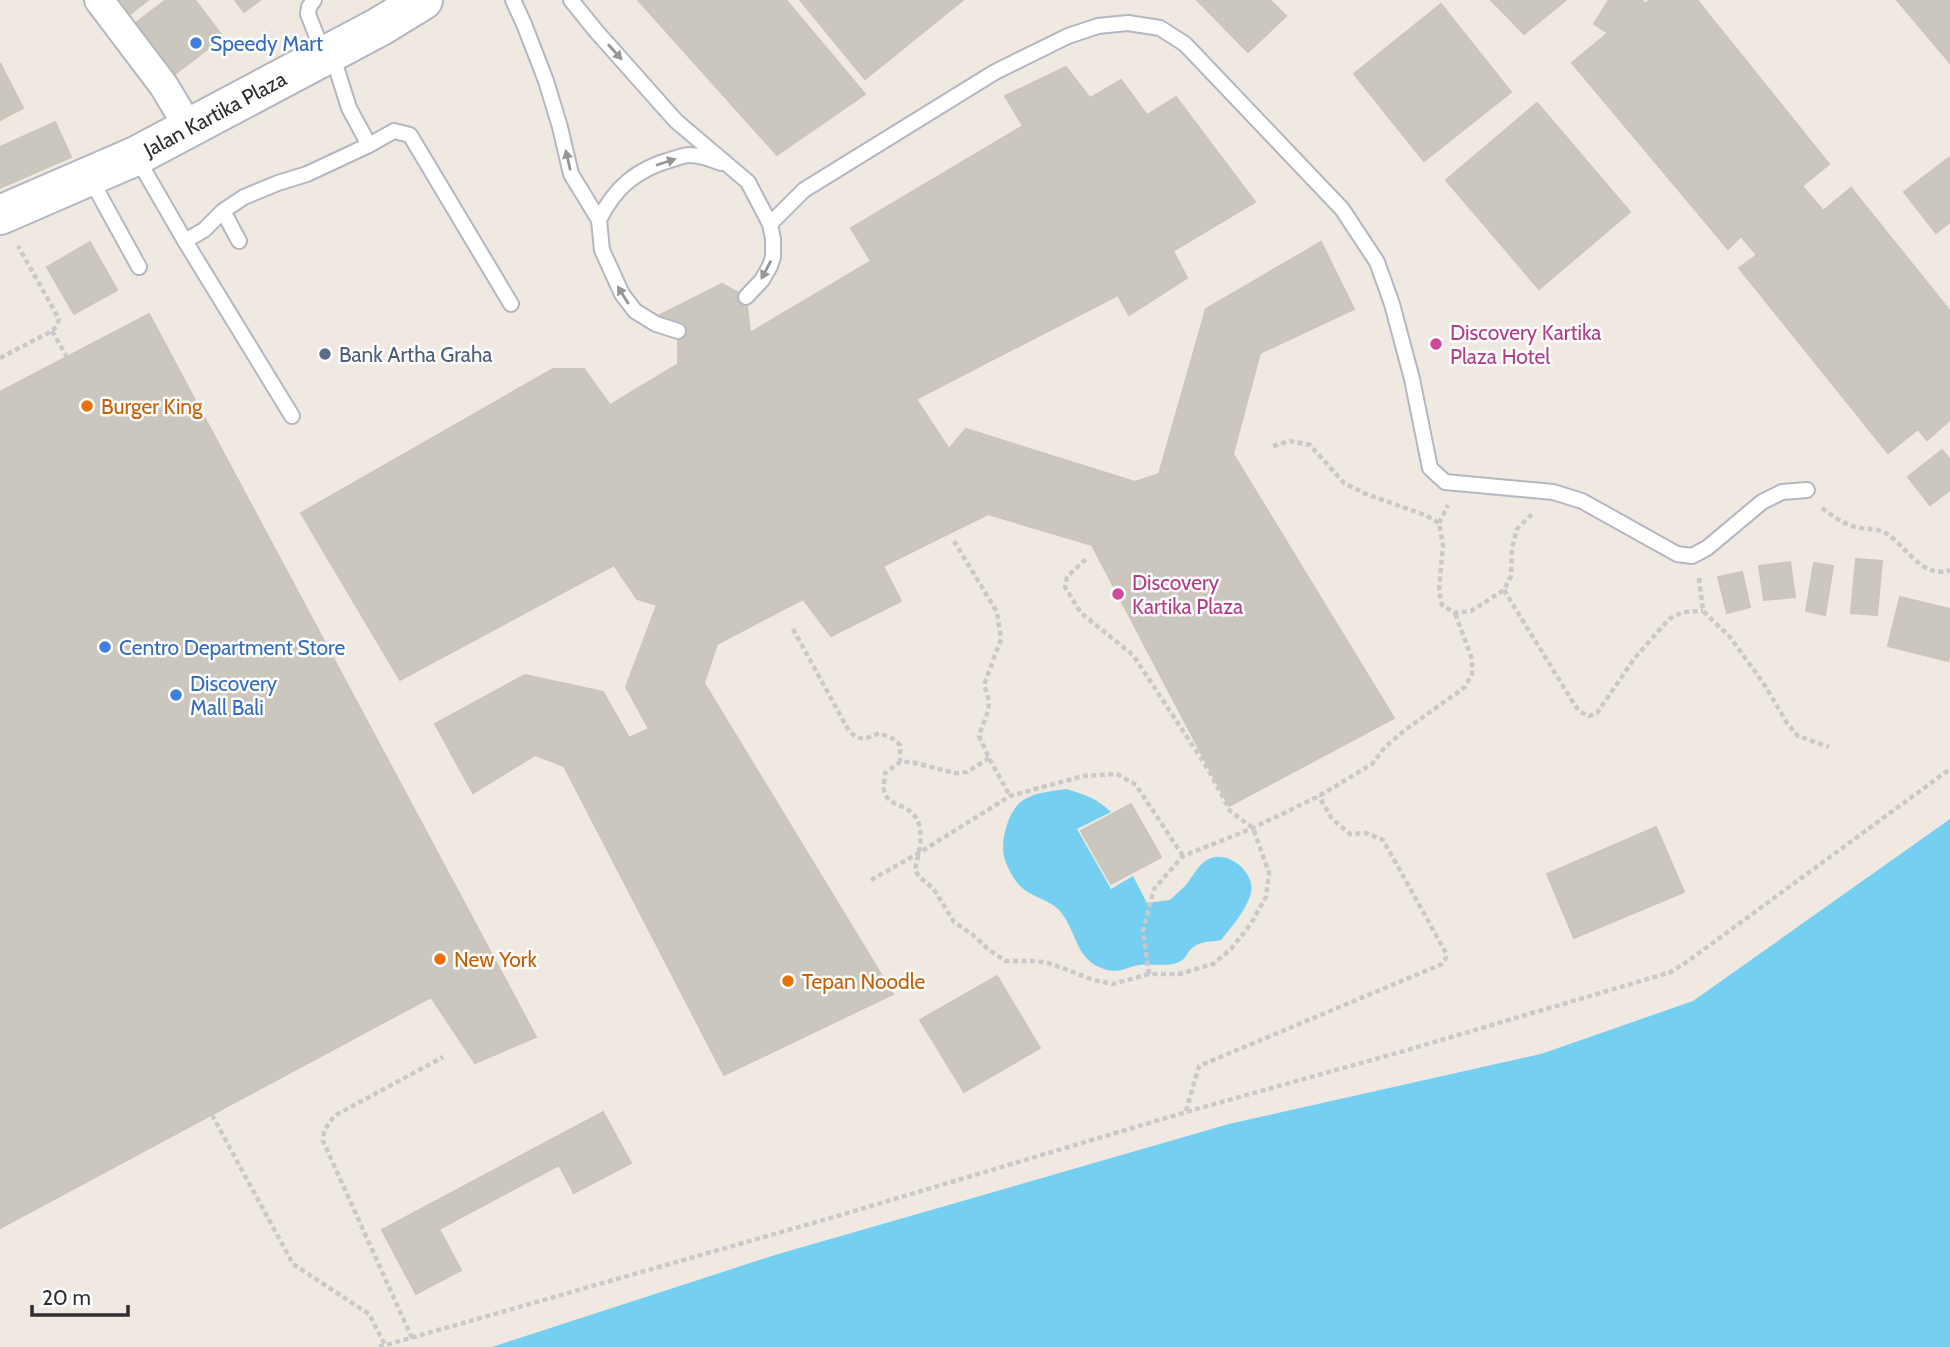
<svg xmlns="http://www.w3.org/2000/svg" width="1950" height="1347" font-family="Cabin,sans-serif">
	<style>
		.water { fill: #75cff0 }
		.building { fill: #cbc7bf; stroke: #cbc5ba; stroke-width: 2 }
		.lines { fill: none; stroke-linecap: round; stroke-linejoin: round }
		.service-casing { stroke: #b4b7c1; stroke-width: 18 }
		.minor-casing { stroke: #b4b7c1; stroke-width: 32 }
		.secondary-casing { stroke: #b4b7c1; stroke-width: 42 }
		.path { stroke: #c9c9c9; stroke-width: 4.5; stroke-dasharray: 5 3.5; stroke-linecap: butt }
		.service { stroke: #fff; stroke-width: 14 }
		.minor { stroke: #fff; stroke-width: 28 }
		.secondary { stroke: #fff; stroke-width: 38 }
		.oneway { fill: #969696 }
		.shop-dot { fill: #3f7fe0; stroke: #fff; stroke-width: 2.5 }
		.hotel-dot { fill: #d1479c; stroke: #fff; stroke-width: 2.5 }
		.service-dot { fill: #5c6f8a; stroke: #fff; stroke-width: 2.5 }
		.food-dot { fill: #e8710a; stroke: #fff; stroke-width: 2.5 }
		.labels { text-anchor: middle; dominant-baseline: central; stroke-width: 5; stroke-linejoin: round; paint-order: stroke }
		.shop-label { font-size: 21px; fill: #366cbe; stroke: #fff; text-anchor: start }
		.street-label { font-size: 21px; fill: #2e2e2e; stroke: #fff }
		.hotel-label { font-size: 21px; fill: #b23c85; stroke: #fff; text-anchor: start }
		.service-label { font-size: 21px; fill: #4e5e75; stroke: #fff; text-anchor: start }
		.food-label { font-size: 21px; fill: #c56008; stroke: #fff; text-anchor: start }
	</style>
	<rect width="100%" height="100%" fill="#efe9e1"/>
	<path class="water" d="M 1066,789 C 1084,794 1098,799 1111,812 L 1077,829 L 1111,889 L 1133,876 L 1147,903 L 1170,900 C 1175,895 1181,890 1186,885 C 1193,876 1198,865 1207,860 C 1227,848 1256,873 1251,893 C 1246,911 1232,926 1221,940 C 1210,942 1199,941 1191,949 C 1188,952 1185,959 1181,961 C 1169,968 1151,963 1139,965 C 1128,967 1119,973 1107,970 C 1074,961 1078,931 1059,910 C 1049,899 1030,897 1019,885 C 1013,878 1006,866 1004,856 C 1000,840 1009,807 1025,799 C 1037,792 1053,791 1066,789 Z
		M 1950,819 L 1950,1347 L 492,1347 L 775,1255 L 1229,1124 L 1541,1054 L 1693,1001 Z"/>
	<path class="building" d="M 109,0 L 148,0 L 121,21 Z
		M 166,0 L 195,0 L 223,37 L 167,80 L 128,29 Z
		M 235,0 L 260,0 L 244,12 Z
		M 638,0 L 786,0 L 865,94 L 777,155 Z
		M 800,0 L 963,0 L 865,79 Z
		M 1197,0 L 1270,0 L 1286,16 L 1248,52 Z
		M 1491,0 L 1566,0 L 1524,34 Z
		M 1609,0 L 1641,0 L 1645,4 L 1650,0 L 1697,0 L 1829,164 L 1802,186 L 1823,211 L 1851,188 L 1950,311 L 1950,420 L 1927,440 L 1918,429 L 1888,453 L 1739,268 L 1757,255 L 1741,236 L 1728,249 L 1572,63 L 1608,33 L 1594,24 Z
		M 1897,0 L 1950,0 L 1950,63 Z
		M 1441,4 L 1511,92 L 1424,161 L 1354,74 Z
		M 0,63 L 23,108 L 0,120 Z
		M 1066,67 L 1090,98 L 1121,80 L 1147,115 L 1176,97 L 1255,202 L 1173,251 L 1187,278 L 1129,315 L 1118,295 L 916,399 L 949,449 L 966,429 L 1135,482 L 1159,474 L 1206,309 L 1321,242 L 1354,309 L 1260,353 L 1233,454 L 1394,718 L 1229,806 L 1092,545 L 988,514 L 883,566 L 901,601 L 831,636 L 803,599 L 717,644 L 704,683 L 893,994 L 724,1075 L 564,766 L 535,755 L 473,793 L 435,724 L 525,675 L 603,692 L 629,738 L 649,729 L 626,687 L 657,605 L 637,599 L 614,565 L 400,680 L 301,513 L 553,369 L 584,369 L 610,405 L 678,364 L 678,331 L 654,318 L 722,284 L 746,297 L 750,333 L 871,261 L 851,228 L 1023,126 L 1005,96 Z
		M 1537,103 L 1630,212 L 1539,289 L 1446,180 Z
		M 55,122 L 71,157 L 0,188 L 0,147 Z
		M 1950,157 L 1950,222 L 1936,233 L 1904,192 Z
		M 90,242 L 117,290 L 74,314 L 47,267 Z
		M 149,314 L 536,1037 L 475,1063 L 431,997 L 0,1228 L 0,392 Z
		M 1942,450 L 1950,460 L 1950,490 L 1930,505 L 1908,477 Z
		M 1856,559 L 1882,561 L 1877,615 L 1851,613 Z
		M 1790,562 L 1795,597 L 1764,600 L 1759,566 Z
		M 1814,563 L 1833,566 L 1825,615 L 1806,611 Z
		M 1742,572 L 1750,607 L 1727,613 L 1718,577 Z
		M 1900,597 L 1950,609 L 1950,653 L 1948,661 L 1888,646 Z
		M 1131,804 L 1161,857 L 1111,884 L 1081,831 Z
		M 1656,827 L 1684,892 L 1574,938 L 1547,874 Z
		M 997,976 L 1040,1048 L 964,1092 L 920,1020 Z
		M 603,1112 L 631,1163 L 574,1193 L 559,1165 L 439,1229 L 461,1270 L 416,1294 L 382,1230 Z"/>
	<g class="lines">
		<g class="service-casing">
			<path id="service" d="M 314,0 L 309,7 L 308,14 L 324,55
				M 513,0 L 524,24 L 546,81 L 560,127 L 571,174 L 599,220 L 602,250 L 622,294 L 635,311 L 656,324 L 678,331
				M 571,0 L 596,31 L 676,121 L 748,182 L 770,224 L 773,239 L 773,257 L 770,266 L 762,280 L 746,297
				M 332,54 L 349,108 L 369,145 L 394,131 L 410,135 L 511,304
				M 137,158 L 185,241 L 292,416
				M 90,178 L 139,267
				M 599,220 C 615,187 637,169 673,159 C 677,158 684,155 689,155 C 699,155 711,159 721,163
				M 770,224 L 804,190 L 995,72 L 1068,36 L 1098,26 L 1128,23 L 1160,28 L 1185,44 L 1342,209 L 1377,262 L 1392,304 L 1412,379 L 1430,468 L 1445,482 L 1553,492 L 1582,501 L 1677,554 L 1692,556 L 1707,548 L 1762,502 L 1782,492 L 1807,490
				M 185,241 L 204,230 L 223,211
				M 239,241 L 223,211 L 244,197 L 278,183 L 307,174 L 369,145"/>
		</g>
		<g class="minor-casing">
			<path id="minor" d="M 99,0 L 164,86 L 189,128"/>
		</g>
		<g class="secondary-casing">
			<path id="secondary" d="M 0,215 L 136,156 L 379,27 L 423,0"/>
		</g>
		<path class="path" d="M 52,331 L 67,357
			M 0,358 L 52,331 L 57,326 L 59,319 L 18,246
			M 1273,446 L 1290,441 L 1310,445 L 1344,483 L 1366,494 L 1425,515 L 1439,523 L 1443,545 L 1439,590 L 1442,605 L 1455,613 L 1471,611 L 1504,590 L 1511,576 L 1512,548 L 1517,529 L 1534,512
			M 1822,508 C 1832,516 1843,523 1855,527 C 1867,530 1876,527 1887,534 C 1906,546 1923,580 1950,570
			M 1439,523 L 1448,505
			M 954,541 L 997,612 L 1001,639 L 984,685 C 994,709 986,713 979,736 L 989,758 L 1010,796
			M 1699,578 L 1703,611 L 1730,637 L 1764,684 L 1787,723 L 1798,736 L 1829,747
			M 1504,590 L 1571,699 L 1579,711 L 1589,716 L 1597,713 L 1634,659 L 1669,619 L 1683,612 L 1703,611
			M 793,629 L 849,731 C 860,742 866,739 879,733 L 892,738 L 900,745 L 900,762
			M 989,758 L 967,772 L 955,773 L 911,762 L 900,762 L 885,773 C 885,778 883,785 884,790 C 886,805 904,804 913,814 C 926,827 919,853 915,869 L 919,877 L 933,888 L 954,922 L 973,935 L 989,950 L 1006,961 L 1036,961 L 1048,963 L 1068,970 L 1093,980 L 1113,984 L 1149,974 L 1179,974 L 1213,964 L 1231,949 L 1250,925 L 1266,897 L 1269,873 L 1253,828 L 1230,811 L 1208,769 L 1133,655 L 1081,613 L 1065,587 L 1067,577 L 1087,558
			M 871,880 L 919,853 L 1010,796 L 1083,776 L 1117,774 L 1136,785 L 1183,856
			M 1149,974 L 1143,931 L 1154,889 L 1183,856 L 1253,828 L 1319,796 L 1372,764 L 1385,747 L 1405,730 L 1465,687 L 1472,674 L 1472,659 L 1455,613
			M 1186,1111 L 1199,1066 L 1442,964 L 1446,958 L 1446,953 L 1383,840 L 1366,833 L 1350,834 L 1332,819 L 1319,796
			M 212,1115 L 293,1264 L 369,1314 L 385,1345
			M 412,1338 L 323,1141 L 324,1131 L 334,1116 L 443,1057
			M 379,1347 L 834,1217 L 1186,1112 L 1411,1049 L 1671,972 L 1688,961 L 1950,769"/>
		<use href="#service" class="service"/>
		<use href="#minor" class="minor"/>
		<use href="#secondary" class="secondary"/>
	</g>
	<defs><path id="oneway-solid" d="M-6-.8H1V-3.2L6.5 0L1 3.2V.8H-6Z" transform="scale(1.75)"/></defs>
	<g class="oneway">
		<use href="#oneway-solid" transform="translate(615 52) rotate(48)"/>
		<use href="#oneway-solid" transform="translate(568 160) rotate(-103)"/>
		<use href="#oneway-solid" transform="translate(666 162) rotate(-18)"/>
		<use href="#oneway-solid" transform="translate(766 270) rotate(118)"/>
		<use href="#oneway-solid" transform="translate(623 295) rotate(-122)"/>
	</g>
	<g class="shop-dot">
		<circle cx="196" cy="43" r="7"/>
		<circle cx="105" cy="647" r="7"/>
		<circle cx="176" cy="695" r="7"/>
	</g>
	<g class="hotel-dot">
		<circle cx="1436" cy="344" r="7"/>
		<circle cx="1118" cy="594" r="7"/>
	</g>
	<circle class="service-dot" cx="325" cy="354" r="7"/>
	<g class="food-dot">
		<circle cx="87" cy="406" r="7"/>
		<circle cx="440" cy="959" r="7"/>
		<circle cx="788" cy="981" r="7"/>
	</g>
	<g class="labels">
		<g class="shop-label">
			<text x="210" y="43">Speedy Mart</text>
			<text x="119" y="647">Centro Department Store</text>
			<text x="190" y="683">Discovery<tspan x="190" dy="24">Mall Bali</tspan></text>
		</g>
		<g class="street-label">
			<text transform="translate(215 114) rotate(-28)">Jalan Kartika Plaza</text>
		</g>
		<g class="hotel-label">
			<text x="1450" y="332">Discovery Kartika<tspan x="1450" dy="24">Plaza Hotel</tspan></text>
			<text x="1132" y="582">Discovery<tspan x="1132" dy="24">Kartika Plaza</tspan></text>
		</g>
		<g class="service-label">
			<text x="339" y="354">Bank Artha Graha</text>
		</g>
		<g class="food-label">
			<text x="101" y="406">Burger King</text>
			<text x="454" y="959">New York</text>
			<text x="802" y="981">Tepan Noodle</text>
		</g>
	</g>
	<path d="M32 1305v10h96v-10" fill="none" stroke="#2e2e2e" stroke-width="3.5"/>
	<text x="42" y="1305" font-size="21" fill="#2e2e2e" stroke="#ffffff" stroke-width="5" paint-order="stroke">20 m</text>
</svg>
